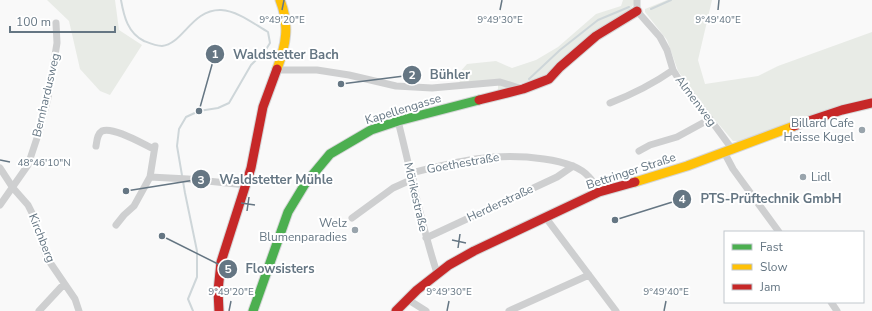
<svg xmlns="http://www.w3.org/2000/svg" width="872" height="311" font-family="'Nunito Sans',sans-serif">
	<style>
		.green { fill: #e8ebe6 }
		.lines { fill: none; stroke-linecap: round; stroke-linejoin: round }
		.stream { stroke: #ced6d9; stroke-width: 2 }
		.fast-casing { stroke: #d5d6d7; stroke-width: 11 }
		.slow-casing { stroke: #d5d6d7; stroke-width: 11 }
		.jam-casing { stroke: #d5d6d7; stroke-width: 11 }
		.street { stroke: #cecfd0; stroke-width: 7 }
		.fast { stroke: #4caf50; stroke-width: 9 }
		.slow { stroke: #ffc107; stroke-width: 9 }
		.jam { stroke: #c62828; stroke-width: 9 }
		.ticks { fill: none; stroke: #657683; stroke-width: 1.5 }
		.poi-dot { fill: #99a4ac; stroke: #fff; stroke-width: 1.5 }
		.labels { text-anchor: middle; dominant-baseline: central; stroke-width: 4; stroke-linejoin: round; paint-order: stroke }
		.street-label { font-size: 12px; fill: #657683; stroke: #fff }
		.poi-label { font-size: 12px; fill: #657683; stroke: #fff; text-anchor: end }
		.ticks-label { font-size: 10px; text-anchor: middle; fill: #657683; stroke: #fff; stroke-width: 4; stroke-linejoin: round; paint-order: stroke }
		.leader { fill: none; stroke: #657683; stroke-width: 1.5 }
		.callout-dot { fill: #657683; stroke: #fff; stroke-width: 1.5 }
		.mark-label { font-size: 12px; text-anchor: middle; font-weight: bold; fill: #fff }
		.callout-label { font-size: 13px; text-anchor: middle; font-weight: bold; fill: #657683; stroke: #fff; stroke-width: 4; stroke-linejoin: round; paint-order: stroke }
	</style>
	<rect width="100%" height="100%" fill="#f9f9f9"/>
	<path class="green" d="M 47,0 L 115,0 L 119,30 L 142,45 L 110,95 L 100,91 L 80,69 L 69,21 Z
		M 623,0 L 635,0 L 634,4 L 628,12 L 592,34 L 543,77 L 498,90 L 498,79 L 460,84 L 459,73 L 467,64 L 496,61 L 512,68 L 536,60 L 558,47 L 596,14 L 621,6 Z
		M 667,0 L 712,0 L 698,60 L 705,84 L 758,76 L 778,66 L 872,32 L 872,100 L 739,141 L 733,141 L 711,115 L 678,71 L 667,40 L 645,12 L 645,9 Z"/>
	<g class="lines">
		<path class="stream" d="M 121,0 C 124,17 128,33 144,41 C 149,43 156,46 162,46 C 183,44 192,9 221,10 C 238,11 254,24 268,32 L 270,43 L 265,51 L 251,65 L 229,103 L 218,108 L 199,111 L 186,117 L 179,129 L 177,146 L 185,193 L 197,251 L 197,277 L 188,299 L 193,311
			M 651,9 L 671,0
			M 529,79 L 560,50 L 598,20 L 629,7"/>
		<g class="fast-casing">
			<path id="fast" d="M 253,311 L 288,212 L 305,184 L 330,154 L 371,130 L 398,121 L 479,100"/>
		</g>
		<g class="slow-casing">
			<path id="slow" d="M 277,69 C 286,45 290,25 280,0
				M 635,182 L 687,166 L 794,126"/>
		</g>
		<g class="jam-casing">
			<path id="jam" d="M 479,100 L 523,89 L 549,79 L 560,67 L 596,36 L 637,11
				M 794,126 L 842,110 L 872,103
				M 219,311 L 218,291 L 221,262 L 251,168 L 263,107 L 277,69
				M 396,311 L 417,290 L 449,265 L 474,251 L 599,192 L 635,182"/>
		</g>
		<path class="street" d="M 637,0 L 637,11 L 660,37 L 667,50 L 673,70 L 678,78 L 710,119 L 732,149
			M 278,70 L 317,70 L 349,75 L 396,86 L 432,88 L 500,82 L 522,89
			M 610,103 C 633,94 653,84 673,70
			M 398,121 C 411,172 421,224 437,273
			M 96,146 C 97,141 97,134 102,131 C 113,126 143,144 154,149
			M 639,151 L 650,145 L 677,137 L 710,119
			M 724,152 L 733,169 L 779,232
			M 0,168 L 13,188 L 28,205 L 33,215 L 47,258 L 75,299 L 79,311
			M 411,173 C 459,161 494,152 544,159 C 559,161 579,165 589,177 C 593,181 596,187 599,192
			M 150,177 L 155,146
			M 0,205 L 28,165 L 39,132 L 48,98 L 57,43 L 56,23
			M 352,218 L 393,188 L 413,179
			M 546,218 L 616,311
			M 116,225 L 124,215 L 134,206 L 150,177 L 188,179 L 246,185
			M 426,238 L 557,177 L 573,166
			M 407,299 L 426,311
			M 831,302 L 837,311
			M 39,311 L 64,284
			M 509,311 L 589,275"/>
		<use href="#fast" class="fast"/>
		<use href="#slow" class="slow"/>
		<use href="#jam" class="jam"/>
	</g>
	<path class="ticks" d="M 282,10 L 284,0M 500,10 L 502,0M 718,10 L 719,0M 0,160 L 10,162M 241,203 L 255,205M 247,211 L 249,197M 452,240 L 466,243M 458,248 L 460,234M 229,311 L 231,301M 447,311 L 449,301M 664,311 L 666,301"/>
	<g class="poi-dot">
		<circle cx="862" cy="130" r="4"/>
		<circle cx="803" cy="177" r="4"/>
		<circle cx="355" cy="230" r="4"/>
	</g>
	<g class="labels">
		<g class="street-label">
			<text transform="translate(46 95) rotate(-77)">Bernhardusweg</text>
			<text transform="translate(696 101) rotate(53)">Almenweg</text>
			<text transform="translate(403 109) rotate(-17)">Kapellengasse</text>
			<text transform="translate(463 163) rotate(-10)">Goethestraße</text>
			<text transform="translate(631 171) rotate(-18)">Bettringer Straße</text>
			<text transform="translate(416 197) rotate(77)">Mörikestraße</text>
			<text transform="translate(500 203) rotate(-25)">Herderstraße</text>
			<text transform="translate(42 238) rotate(68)">Kirchberg</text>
		</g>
		<g class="poi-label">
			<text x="854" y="123">Billard Cafe<tspan x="854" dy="14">Heisse Kugel</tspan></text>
			<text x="811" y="177" text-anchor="start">Lidl</text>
			<text x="347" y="223">Welz<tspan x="347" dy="14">Blumenparadies</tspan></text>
		</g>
	</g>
	<g class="ticks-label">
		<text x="282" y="23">9°49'20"E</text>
		<text x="500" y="23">9°49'30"E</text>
		<text x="718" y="23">9°49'40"E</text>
		<text x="44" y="166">48°46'10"N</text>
		<text x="231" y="295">9°49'20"E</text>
		<text x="449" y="295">9°49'30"E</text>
		<text x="666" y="295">9°49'40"E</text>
	</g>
	<path class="leader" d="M199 111L215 54M341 84L412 75M126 191L201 179M615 220L682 199M162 236L228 269"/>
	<g class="callout-dot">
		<circle cx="199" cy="111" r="4"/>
		<circle cx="341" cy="84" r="4"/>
		<circle cx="126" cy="191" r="4"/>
		<circle cx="615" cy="220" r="4"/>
		<circle cx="162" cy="236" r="4"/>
		<circle cx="215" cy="54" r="10"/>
		<circle cx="412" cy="75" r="10"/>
		<circle cx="201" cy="179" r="10"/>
		<circle cx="682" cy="199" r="10"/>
		<circle cx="228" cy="269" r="10"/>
	</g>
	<g class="mark-label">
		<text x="215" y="58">1</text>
		<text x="412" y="79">2</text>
		<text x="201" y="184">3</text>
		<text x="682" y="203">4</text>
		<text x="228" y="273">5</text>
	</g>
	<g class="callout-label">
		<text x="286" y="59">Waldstetter Bach</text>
		<text x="450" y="79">Bühler</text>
		<text x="276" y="184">Waldstetter Mühle</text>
		<text x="771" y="203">PTS-Prüftechnik GmbH</text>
		<text x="280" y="273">Flowsisters</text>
	</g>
	<rect x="724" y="231" width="140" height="72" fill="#ffffff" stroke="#c1c8cd"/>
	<rect x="732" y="244" width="20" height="6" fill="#4caf50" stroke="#c1c8cd"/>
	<text x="760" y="251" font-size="12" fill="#657683">Fast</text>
	<rect x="732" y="264" width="20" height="6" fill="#ffc107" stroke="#c1c8cd"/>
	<text x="760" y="271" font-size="12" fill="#657683">Slow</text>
	<rect x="732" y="284" width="20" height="6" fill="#c62828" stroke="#c1c8cd"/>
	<text x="760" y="291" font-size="12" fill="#657683">Jam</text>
	<path d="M10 26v6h105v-6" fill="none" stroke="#657683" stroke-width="2"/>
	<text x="16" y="26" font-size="12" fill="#657683" stroke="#ffffff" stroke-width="3" paint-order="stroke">100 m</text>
</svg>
